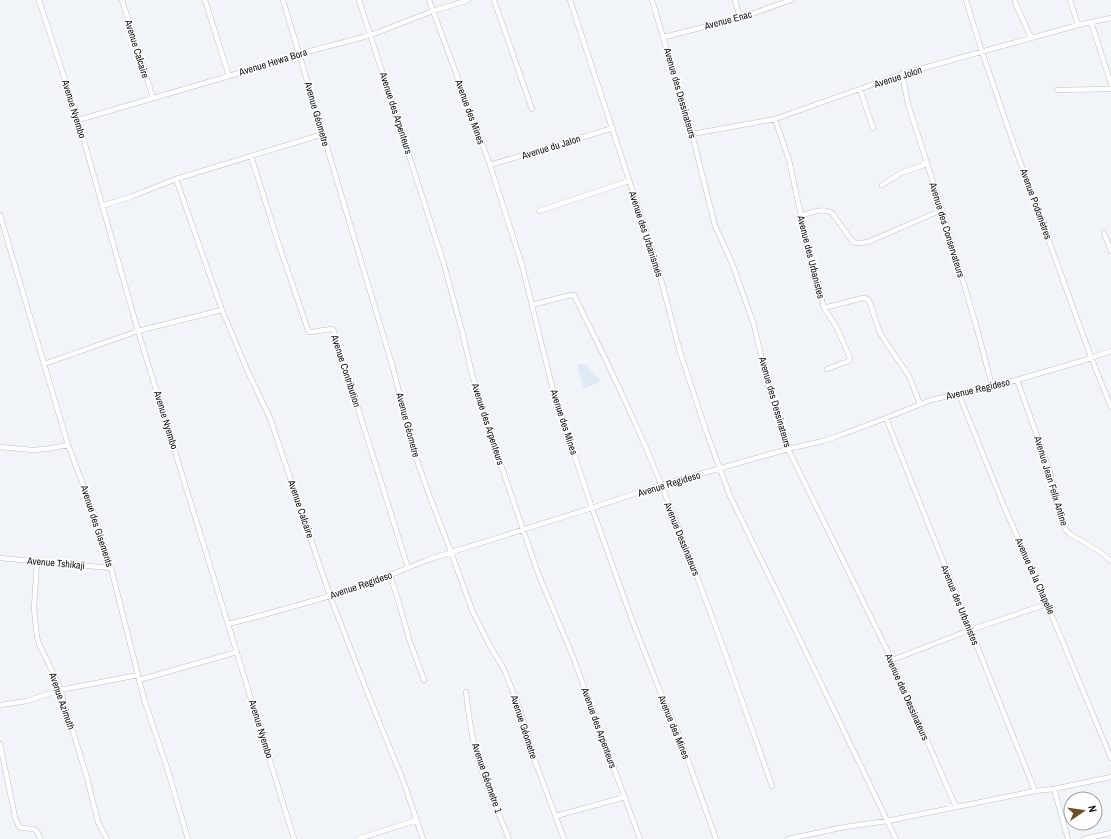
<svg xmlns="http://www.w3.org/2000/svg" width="1111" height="839" font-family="'Archivo Narrow',sans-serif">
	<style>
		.built { fill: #e0e9f4 }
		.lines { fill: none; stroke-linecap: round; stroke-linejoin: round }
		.minor-casing { stroke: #bcc0c4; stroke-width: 5.5 }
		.minor { stroke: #fff; stroke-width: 4.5 }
		.labels { text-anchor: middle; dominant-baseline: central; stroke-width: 3; stroke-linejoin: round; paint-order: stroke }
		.street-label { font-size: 10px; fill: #0e0f10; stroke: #fff }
	</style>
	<rect width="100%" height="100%" fill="#f1f5fa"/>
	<path class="built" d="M 585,364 L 601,381 L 584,389 L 577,365 Z"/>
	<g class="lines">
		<g class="minor-casing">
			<path id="minor" d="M 39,0 L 78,120 L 138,331 L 294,839
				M 122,0 L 153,98
				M 205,0 L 229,76
				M 283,0 L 393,368 L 414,452 L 430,497 L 451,552 L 472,610 L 491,648 L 504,669 L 515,697 L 524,722 L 535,761 L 564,839
				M 359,0 L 443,261 L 462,331 L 472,374 L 490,433 L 538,573 L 573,657 L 640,839
				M 429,0 L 490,165 L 522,265 L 553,390 L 592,508 L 632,620 L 660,691 L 678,732 L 716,839
				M 494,0 L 532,109
				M 570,0 L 658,268 L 680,352 L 706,431 L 730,496 L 791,621 L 896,839
				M 652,0 L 692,134 L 715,226 L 732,263 L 754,325 L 769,390 L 788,449 L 892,660 L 956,807
				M 735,0 L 740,18
				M 966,0 L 982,52 L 1013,142 L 1091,357 L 1111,407
				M 1015,2 L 1031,38
				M 1091,22 L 1111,84
				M 1078,25 L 1111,18
				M 664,37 L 740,18 L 791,0
				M 902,74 L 908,104 L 942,210 L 976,325 L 992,386
				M 860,89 L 873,128
				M 1057,90 L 1111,89
				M 775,119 L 789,160 L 807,243 L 824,308 L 863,298 L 868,299 L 870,303 L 880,333 L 889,347 L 909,376 L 920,404
				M 78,120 L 229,76 L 299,54 L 371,35 L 433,11 L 468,0
				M 692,134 L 775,119 L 902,74 L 1078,25 L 1070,0
				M 251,156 L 279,245 L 308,330 L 309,332 L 311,332 L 332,329 L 334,331 L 338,352 L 356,402 L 408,568
				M 490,165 L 613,128
				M 176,179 L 222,310 L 248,372 L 270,418 L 330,596 L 368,694 L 404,783 L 423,839
				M 882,185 L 901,173 L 927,164
				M 102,206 L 133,196 L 176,179 L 323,134
				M 539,211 L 629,181
				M 0,215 L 68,445 L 93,511 L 111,568 L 144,699 L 168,771 L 188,839
				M 801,216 C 810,213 823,207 832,213 L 853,242 C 858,244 862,243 868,242 L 942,210
				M 1104,233 L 1111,251
				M 532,305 L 567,296 L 574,295 L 575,297 C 600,347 624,397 646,448 C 693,559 732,672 772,786
				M 824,308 L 836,326 L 850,358 L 849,361 L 827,369
				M 44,364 L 138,331 L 222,310
				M 1017,380 L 1049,469 L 1060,513 L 1065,529 L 1070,534 L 1099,551 L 1111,561
				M 960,393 L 962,402 L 968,417 L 1003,504 L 1047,604 L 1111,758
				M 886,418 L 1035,791
				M 0,447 L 33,450 L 46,449 L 68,445
				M 0,558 L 111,568
				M 37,561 L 34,609 L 37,637 L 39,644 L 58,683 L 86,774 L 98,822 L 107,839
				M 390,575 L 399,603 L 409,639 L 424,680
				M 228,624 L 256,617 L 330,596 L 390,575 L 430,559 L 592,508 L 661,485 L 788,449 L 823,441 L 835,437 L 886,418 L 931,400 L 1017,380 L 1085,360 L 1111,351
				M 892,660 L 970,630 L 1047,604
				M 139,680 L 237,652
				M 466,692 C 468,712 471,732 476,752 C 484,782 498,811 509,839
				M 0,705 L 27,701 L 60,690 L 138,675
				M 0,744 L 15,817 L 19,827 C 30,831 37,824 40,839
				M 1054,789 L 1068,839
				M 556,816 L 625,797
				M 358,839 L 417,820
				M 788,839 L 845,827 L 887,821 L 1035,791 L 1054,789 L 1111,777
				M 1084,839 L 1111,833"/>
		</g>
		<use href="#minor" class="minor"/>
	</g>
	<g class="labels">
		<g class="street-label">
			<text transform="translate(728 20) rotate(-15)">Avenue Enac</text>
			<text transform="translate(137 49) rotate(73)">Avenue Calcaire</text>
			<text transform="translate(273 62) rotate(-17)">Avenue Hewa Bora</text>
			<text transform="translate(898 77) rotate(-18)">Avenue Jolon</text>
			<text transform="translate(680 93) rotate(74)">Avenue des Dessinateurs</text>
			<text transform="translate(74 109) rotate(73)">Avenue Nyembo</text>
			<text transform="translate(470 112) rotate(70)">Avenue des Mines</text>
			<text transform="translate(396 113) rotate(72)">Avenue des Arpenteurs</text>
			<text transform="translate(317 114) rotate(74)">Avenue Géometre</text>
			<text transform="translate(551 147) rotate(-17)">Avenue du Jalon</text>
			<text transform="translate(1036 204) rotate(70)">Avenue Podomètres</text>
			<text transform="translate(947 230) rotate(73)">Avenue des Conservateurs</text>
			<text transform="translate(646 234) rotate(72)">Avenue des Urbanismes</text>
			<text transform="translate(811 257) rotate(76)">Avenue des Urbanistes</text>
			<text transform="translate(346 371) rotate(72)">Avenue Contribution</text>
			<text transform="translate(978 389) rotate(-13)">Avenue Regideso</text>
			<text transform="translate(775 402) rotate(74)">Avenue des Dessinateurs</text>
			<text transform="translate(166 420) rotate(73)">Avenue Nyembo</text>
			<text transform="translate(564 422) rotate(72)">Avenue des Mines</text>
			<text transform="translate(488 424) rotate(72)">Avenue des Arpenteurs</text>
			<text transform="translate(408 425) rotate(75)">Avenue Géometre</text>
			<text transform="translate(1051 481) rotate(73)">Avenue Jean Felix Antine</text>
			<text transform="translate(669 484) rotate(-17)">Avenue Regideso</text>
			<text transform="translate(301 509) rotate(71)">Avenue Calcaire</text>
			<text transform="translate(97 526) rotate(72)">Avenue des Gisements</text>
			<text transform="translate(682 539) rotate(68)">Avenue Dessinateurs</text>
			<text transform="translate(56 563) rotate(5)">Avenue Tshikaji</text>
			<text transform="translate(1035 576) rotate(66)">Avenue de la Chapelle</text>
			<text transform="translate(361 585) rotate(-19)">Avenue Regideso</text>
			<text transform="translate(960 605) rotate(68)">Avenue des Urbanistes</text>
			<text transform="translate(907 697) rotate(66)">Avenue des Dessinateurs</text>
			<text transform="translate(62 701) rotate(71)">Avenue Azimuth</text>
			<text transform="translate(524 727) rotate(72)">Avenue Géometre</text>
			<text transform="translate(674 727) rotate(68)">Avenue des Mines</text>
			<text transform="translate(599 728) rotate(70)">Avenue des Arpenteurs</text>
			<text transform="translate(261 729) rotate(73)">Avenue Nyembo</text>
			<text transform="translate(487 778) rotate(71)">Avenue Géometre 1</text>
		</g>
	</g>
	<g transform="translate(1083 811) rotate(77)"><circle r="19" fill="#ffffff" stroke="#9f9f9f"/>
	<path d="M0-3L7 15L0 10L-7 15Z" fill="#6e4e24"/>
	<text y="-6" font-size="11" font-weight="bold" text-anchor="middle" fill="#0e0f10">N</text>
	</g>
</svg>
